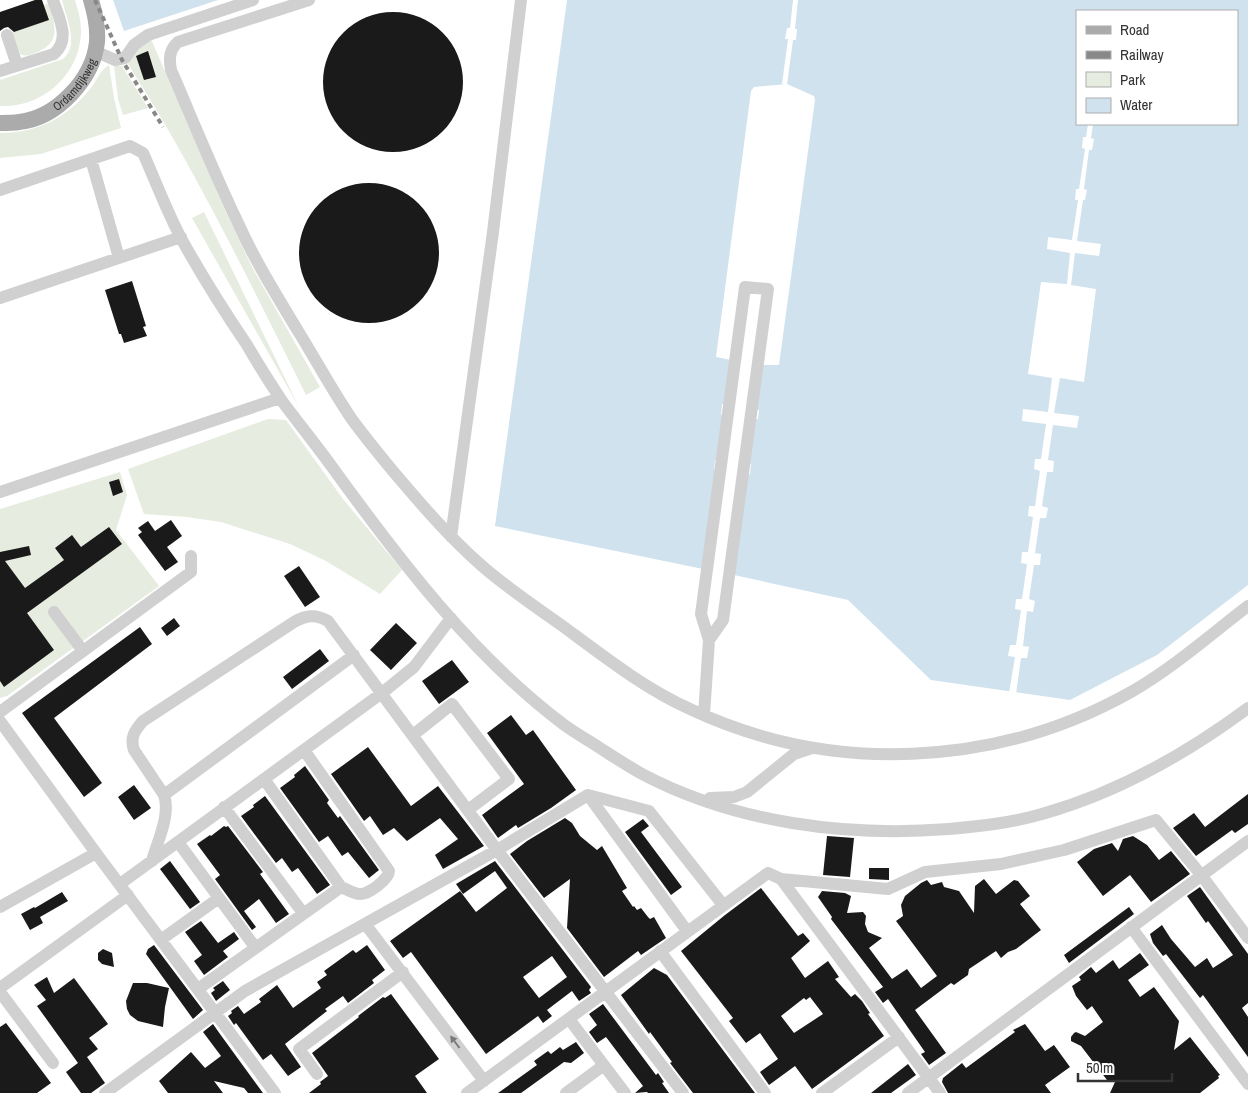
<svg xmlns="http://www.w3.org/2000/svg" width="1248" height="1093" font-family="'Archivo Narrow',sans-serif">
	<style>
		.green { fill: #e6ecdf }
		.water { fill: #cfe2ee; fill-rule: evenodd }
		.pier { fill: #fff }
		.building { fill: #1a1a1a; fill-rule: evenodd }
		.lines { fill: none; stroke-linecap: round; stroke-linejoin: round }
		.minor { stroke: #d0d0d0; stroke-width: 12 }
		.major { stroke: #ababab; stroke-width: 16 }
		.rail { stroke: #888; stroke-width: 4; stroke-dasharray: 5 4; stroke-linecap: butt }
		.oneway { fill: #7a7a7a }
		.labels { text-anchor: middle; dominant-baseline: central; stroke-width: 5; stroke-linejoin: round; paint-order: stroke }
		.street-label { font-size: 12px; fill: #333; stroke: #fff }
	</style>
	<rect width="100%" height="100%" fill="#fff"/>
	<path class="green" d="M 62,0 L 75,0 C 78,10 81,20 81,30 C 81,74 43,108 0,106 L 0,80 L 63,59 C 80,44 66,18 62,0 Z
		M 49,3 C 55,26 62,43 35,53 C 29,55 26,57 20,54 L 11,33 L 48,20 L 44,5 Z
		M 151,39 L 223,206 L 252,267 L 320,387 L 306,395 C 250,283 196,170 128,64 L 136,50 Z
		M 109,65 L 114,98 L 121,128 L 41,154 L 0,158 L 0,133 C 37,133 67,118 90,89 C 97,81 99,71 109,65 Z
		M 114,65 L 122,66 L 148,108 L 123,115 L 118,99 Z
		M 204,212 L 299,407 L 192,218 Z
		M 268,419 L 286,420 L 343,499 L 402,570 L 380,594 L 326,561 L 290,544 L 221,522 L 187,517 L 144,514 L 128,469 Z
		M 120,472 L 127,495 L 116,530 L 159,586 L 7,696 L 0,698 L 0,509 Z"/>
	<path class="water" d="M 113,0 L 218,0 L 124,31 Z
		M 567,0 L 1248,0 L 1248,585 L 1157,655 L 1070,700 L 931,680 L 848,600 L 734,575 L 747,475 L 750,474 L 751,464 L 749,463 L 755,419 L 758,419 L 759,410 L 756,409 L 762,365 L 779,365 L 815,100 L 814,96 L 787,84 L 754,87 L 751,91 L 716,357 L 731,360 L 725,404 L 722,404 L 721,415 L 724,415 L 718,459 L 715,460 L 714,470 L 716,471 L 703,569 L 495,526 ZM 1077,11 L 1237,11 L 1237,124 L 1077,124 Z"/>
	<path class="pier" d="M 793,0 L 798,0 L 795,29 L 797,29 L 796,40 L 793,40 L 787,85 L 782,84 L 788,39 L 785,39 L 787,28 L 790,28 Z
		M 1088,124 L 1093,124 L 1091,138 L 1094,139 L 1092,150 L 1089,150 L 1084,189 L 1087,190 L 1085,200 L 1083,200 L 1077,241 L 1101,244 L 1099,256 L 1075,253 L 1071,285 L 1096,289 L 1084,382 L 1060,378 L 1054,413 L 1079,416 L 1077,428 L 1053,425 L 1048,460 L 1054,461 L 1053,472 L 1047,472 L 1042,506 L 1048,508 L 1046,518 L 1040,518 L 1035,553 L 1041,554 L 1040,565 L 1034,565 L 1029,599 L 1035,601 L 1033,612 L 1027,611 L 1023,646 L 1029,647 L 1027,658 L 1021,658 L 1016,694 L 1009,693 L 1015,657 L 1008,656 L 1010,645 L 1016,645 L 1021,610 L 1015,609 L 1016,599 L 1022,599 L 1027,564 L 1021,563 L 1022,552 L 1028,552 L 1033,517 L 1028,516 L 1029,506 L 1035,506 L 1040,471 L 1034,469 L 1035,459 L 1041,459 L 1046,424 L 1022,421 L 1023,409 L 1048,412 L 1052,378 L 1028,374 L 1041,282 L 1067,284 L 1070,253 L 1047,249 L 1048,237 L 1072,240 L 1078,200 L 1075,200 L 1076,189 L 1079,189 L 1085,149 L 1082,148 L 1083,137 L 1086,137 Z"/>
	<path class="building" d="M 35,0 L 42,0 L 49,20 L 14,32 L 8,27 L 4,28 L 0,31 L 0,12 Z
		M323 82a70 70 0 1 1 140 0a70 70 0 1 1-140 0Z
		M 148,51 L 156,77 L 144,80 L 136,56 Z
		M299 253a70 70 0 1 1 140 0a70 70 0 1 1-140 0Z
		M 132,281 L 146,326 L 143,327 L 147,336 L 124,343 L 121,334 L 119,334 L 105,290 Z
		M 119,479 L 123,492 L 113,496 L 109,482 Z
		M 171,520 L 182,536 L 167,547 L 178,562 L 165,571 L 138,535 L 142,532 L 138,528 L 148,521 L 155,531 Z
		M 109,527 L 122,544 L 27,613 L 54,650 L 4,687 L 0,681 L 0,552 L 29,546 L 31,555 L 5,561 L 25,588 L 64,560 L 55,548 L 72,535 L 81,547 Z
		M 299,566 L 320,597 L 305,607 L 284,576 Z
		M 174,618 L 180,626 L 167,636 L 161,628 Z
		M 396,623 L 417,643 L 391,670 L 370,650 Z
		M 140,627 L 152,644 L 54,718 L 102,783 L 84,797 L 22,713 Z
		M 320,649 L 329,661 L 292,689 L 283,677 Z
		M 452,660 L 469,682 L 439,704 L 422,681 Z
		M 511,715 L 526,735 L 533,730 L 576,790 L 551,808 L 518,828 L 516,825 L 498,838 L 482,815 L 524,784 L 487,733 Z
		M 368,747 L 411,806 L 438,786 L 484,846 L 443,869 L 435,855 L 458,839 L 440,818 L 407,841 L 394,828 L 383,835 L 370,816 L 364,821 L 331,774 Z
		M 305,766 L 329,800 L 327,803 L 338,818 L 340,816 L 379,870 L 369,878 L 348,852 L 342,856 L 328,836 L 319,842 L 280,788 L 295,777 L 294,775 Z
		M 134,785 L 151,808 L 134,820 L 118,797 Z
		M 1248,794 L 1248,824 L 1235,833 L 1232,830 L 1196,856 L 1173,828 L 1194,813 L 1205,827 Z
		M 265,796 L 330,885 L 317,894 L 298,868 L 292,872 L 282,858 L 276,863 L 241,816 L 254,807 L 253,805 Z
		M 565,818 L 572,823 L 580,836 L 597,850 L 602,846 L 627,888 L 622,891 L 633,907 L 634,906 L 637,910 L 641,908 L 648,917 L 650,919 L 654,917 L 666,938 L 641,955 L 638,951 L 604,977 L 567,928 L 570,879 L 544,898 L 510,854 L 527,841 Z
		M 643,819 L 649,826 L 641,832 L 682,887 L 671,895 L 625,832 Z
		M 224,826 L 226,827 L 228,826 L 263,872 L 260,874 L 289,914 L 276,923 L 259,899 L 244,911 L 256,927 L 252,930 L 215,879 L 220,875 L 197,844 L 210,835 L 211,836 Z
		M 827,836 L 854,838 L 850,877 L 823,875 Z
		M 1133,836 L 1147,845 L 1159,860 L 1171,851 L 1190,874 L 1151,902 L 1130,875 L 1103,896 L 1077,862 L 1094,849 L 1112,843 L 1118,851 L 1123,839 Z
		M 170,861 L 200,902 L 190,909 L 160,869 Z
		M 495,861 L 591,987 L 589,990 L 591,993 L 579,1001 L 572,991 L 547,1010 L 552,1016 L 543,1023 L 538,1016 L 486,1054 L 411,952 L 403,958 L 390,941 L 460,891 L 476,912 L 507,888 L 495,871 L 463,894 L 456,884 ZM 552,956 L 567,977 L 539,998 L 523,977 Z
		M 869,868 L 889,868 L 889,880 L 869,879 Z
		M 984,879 L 996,894 L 1014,880 L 1018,881 L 1030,896 L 1020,904 L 1041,930 L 1016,949 L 1008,952 L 1001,958 L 996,951 L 969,969 L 968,975 L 958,982 L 954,985 L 951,983 L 915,1010 L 946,1053 L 929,1065 L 921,1054 L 925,1052 L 888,999 L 883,1003 L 875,992 L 883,987 L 831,919 L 832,917 L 818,897 L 822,891 L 845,893 L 851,896 L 847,913 L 863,912 L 866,916 L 865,924 L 868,932 L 882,938 L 869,948 L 892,979 L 907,969 L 921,988 L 937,976 L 896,921 L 903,916 L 901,905 L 905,896 L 921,883 L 927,880 L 931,885 L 942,882 L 944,887 L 959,891 L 974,913 L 975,886 Z
		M 1200,887 L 1248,954 L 1248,1003 L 1242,1008 L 1248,1017 L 1248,1057 L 1203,995 L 1200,998 L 1166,954 L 1163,956 L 1153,943 L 1150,934 L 1162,925 L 1171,939 L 1195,967 L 1207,958 L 1213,968 L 1233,955 L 1208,921 L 1206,923 L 1187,896 Z
		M 761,888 L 798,936 L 803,933 L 810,941 L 791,958 L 805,978 L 828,961 L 839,977 L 835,979 L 851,997 L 855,994 L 862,1001 L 870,1013 L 868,1014 L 884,1036 L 812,1089 L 795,1066 L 769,1085 L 760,1072 L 778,1059 L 760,1033 L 746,1043 L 729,1021 L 733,1018 L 681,951 L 725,915 ZM 810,997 L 823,1014 L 794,1033 L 781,1016 L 804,998 L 806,1000 Z
		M 62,892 L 68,901 L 40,917 L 43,923 L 30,930 L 21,914 L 34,907 L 35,908 Z
		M 1129,907 L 1134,914 L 1069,963 L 1064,955 Z
		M 201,921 L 218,943 L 234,932 L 239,939 L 223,951 L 228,957 L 204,975 L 194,961 L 202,955 L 185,932 Z
		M 154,945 L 203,1010 L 193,1019 L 146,954 L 148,949 Z
		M 367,945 L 385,970 L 372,980 L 374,983 L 348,1003 L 343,996 L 325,1009 L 327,1011 L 285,1044 L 301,1067 L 288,1076 L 271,1054 L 263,1060 L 236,1023 L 234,1025 L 228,1016 L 232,1013 L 231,1011 L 238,1006 L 244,1014 L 261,1002 L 259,999 L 277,985 L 293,1008 L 321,988 L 317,982 L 327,975 L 324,971 L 353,950 L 356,953 Z
		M 103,949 L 112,953 L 114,967 L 102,964 L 98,960 L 98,953 Z
		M 1140,953 L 1149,965 L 1128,980 L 1140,997 L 1154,987 L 1179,1021 L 1174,1050 L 1190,1037 L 1220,1075 L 1218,1076 L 1219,1078 L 1200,1093 L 1110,1093 L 1115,1082 L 1107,1080 L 1081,1046 L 1071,1041 L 1071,1037 L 1074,1033 L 1076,1032 L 1085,1036 L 1103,1022 L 1092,1006 L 1087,1010 L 1076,996 L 1072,986 L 1081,980 L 1079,977 L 1091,967 L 1096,973 L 1113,960 L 1119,969 Z
		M 654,968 L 667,975 L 755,1093 L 693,1093 L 670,1063 L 672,1062 L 650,1032 L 649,1034 L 621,995 Z
		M 47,977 L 54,993 L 74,978 L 108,1024 L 89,1038 L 98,1049 L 87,1057 L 105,1083 L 91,1093 L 81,1093 L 66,1072 L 78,1063 L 37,1006 L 46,1000 L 34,985 Z
		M 223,981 L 230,990 L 216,1001 L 211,993 L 215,990 L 213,988 Z
		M 133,983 L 147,983 L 169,988 L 165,1007 L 163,1027 L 138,1021 L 130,1015 L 127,1009 L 126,1001 Z
		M 391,994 L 439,1059 L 415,1076 L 427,1093 L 309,1093 L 321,1084 L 320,1082 L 328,1076 L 312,1053 L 359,1017 L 358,1016 L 383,997 L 385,998 Z
		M 603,1004 L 656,1075 L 658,1073 L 664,1082 L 662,1083 L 669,1093 L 648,1093 L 647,1092 L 635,1093 L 643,1086 L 606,1037 L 597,1043 L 589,1032 L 597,1025 L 589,1014 Z
		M 6,1023 L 51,1083 L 37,1093 L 0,1093 L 0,1027 Z
		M 213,1024 L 220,1034 L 263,1093 L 248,1093 L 244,1088 L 214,1081 L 223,1093 L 168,1093 L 159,1081 L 191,1052 L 205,1068 L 221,1056 L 203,1032 Z
		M 1025,1024 L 1045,1051 L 1054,1045 L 1070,1067 L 1045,1085 L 1051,1093 L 948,1093 L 942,1082 L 943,1078 L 962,1063 L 966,1068 L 1015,1032 L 1013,1030 Z
		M 576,1042 L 584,1053 L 571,1063 L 564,1062 L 521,1093 L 498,1093 L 537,1065 L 534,1061 L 548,1051 L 551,1054 L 560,1047 L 563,1050 Z
		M 908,1064 L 916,1075 L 891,1093 L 871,1093 Z"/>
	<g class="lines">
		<path class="minor" d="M 309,0 L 178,42 C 169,50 169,59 171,70 C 193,121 214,173 238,223 C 255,261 277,296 298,331 C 316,360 332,390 351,418 C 364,436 378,453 392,470 C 420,503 448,536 481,565 C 508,589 539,609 568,630 C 607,659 646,689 690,709 C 830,775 996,768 1131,692 C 1173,668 1210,635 1248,606
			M 7,35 L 17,65
			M 95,51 L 115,60 L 125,58 L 134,45 L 148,35 L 253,0
			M 0,71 L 54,54 C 71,39 59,18 53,0
			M 91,159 L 119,258
			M 0,190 L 130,146 L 143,153 C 156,182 167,212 182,240 C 202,276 224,311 247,345 C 258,364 270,383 282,401 C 299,424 318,447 335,471 C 401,562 473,656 563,724 C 575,733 588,740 600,748 C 614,757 629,767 644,775 C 736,823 846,837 949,829 C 981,826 1011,823 1042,814 C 1117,793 1186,754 1248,708
			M 0,298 L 181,237
			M 0,492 L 280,398
			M 451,537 L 493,232 L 521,0
			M 54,612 L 83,651
			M 0,712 L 191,572 L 191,556
			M 704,715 L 709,640 L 701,614 L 745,287 L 768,289 L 723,620 L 709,640
			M 0,721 L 96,853 L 275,1093
			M 413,735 L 452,704 L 509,779 L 468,810
			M 264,779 L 341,887 C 347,889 353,894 360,894 C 368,895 389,879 389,871 L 304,750
			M 164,795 L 354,655
			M 588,795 L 687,931
			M 710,798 L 734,797 L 747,792 L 794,754 L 812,748
			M 224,807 L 303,913
			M 178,842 L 255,947
			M 152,861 C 157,842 171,815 164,795 L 134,750 C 130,738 134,731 143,721 L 294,622 C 306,615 316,614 328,621 L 497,850 L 683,1093
			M 781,879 L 940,1093
			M 120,884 L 382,693 L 414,667 L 451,618
			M 0,907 L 96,853
			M 366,925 L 484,1081
			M 1131,927 L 1248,1084
			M 162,939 L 219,898
			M 660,951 L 765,1093
			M 0,988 L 128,895
			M 198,989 L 341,887
			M 0,992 L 53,1063
			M 569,1019 L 625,1093
			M 317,1074 L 299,1049 L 403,972
			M 105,1093 L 245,991 L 497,850 L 588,795 L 649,811 L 723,905
			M 467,1093 L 768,873 L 781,879 L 888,889 L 925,872 L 1001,864 L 1064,850 L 1156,820 L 1202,876 L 1248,938
			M 566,1093 L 604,1065
			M 822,1093 L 899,1037
			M 908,1093 L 1248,841"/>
		<path class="major" id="s1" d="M 0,123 C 6,123 13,123 19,122 C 57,118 93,79 97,42 C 98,28 95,13 91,0"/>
		<path class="rail" d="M 95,0 L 122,60 L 163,127"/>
	</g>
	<defs><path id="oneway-solid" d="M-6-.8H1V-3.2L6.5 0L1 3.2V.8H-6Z" transform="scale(1.25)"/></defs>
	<use class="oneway" href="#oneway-solid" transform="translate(455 1042) rotate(-127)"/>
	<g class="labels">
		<g class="street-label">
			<text stroke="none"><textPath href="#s1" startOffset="89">Ordamdijkweg</textPath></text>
		</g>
	</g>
	<rect x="1076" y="10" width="162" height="115" fill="#ffffff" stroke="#adadad"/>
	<rect x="1086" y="26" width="25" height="8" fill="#ababab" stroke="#adadad"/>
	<text x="1120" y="35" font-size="15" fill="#333333">Road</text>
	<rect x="1086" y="51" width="25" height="8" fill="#888888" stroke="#adadad"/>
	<text x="1120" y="60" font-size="15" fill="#333333">Railway</text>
	<rect x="1086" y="72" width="25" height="15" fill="#e6ecdf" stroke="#adadad"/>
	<text x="1120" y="85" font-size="15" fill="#333333">Park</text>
	<rect x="1086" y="98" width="25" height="15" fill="#cfe2ee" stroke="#adadad"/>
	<text x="1120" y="110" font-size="15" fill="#333333">Water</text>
	<path d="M1078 1073v8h94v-8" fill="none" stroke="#333333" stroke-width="2.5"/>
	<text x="1086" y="1073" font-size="15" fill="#333333" stroke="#ffffff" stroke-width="4" paint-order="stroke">50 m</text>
</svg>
